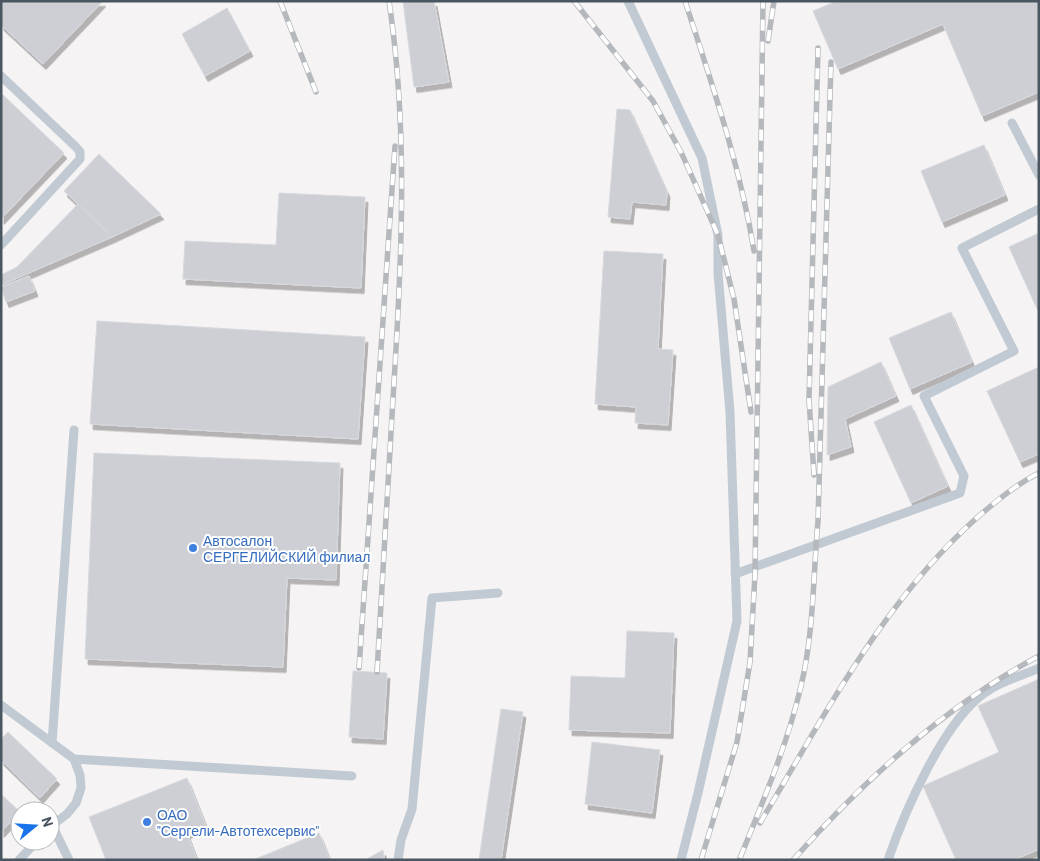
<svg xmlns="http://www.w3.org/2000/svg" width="1040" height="861" font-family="Barlow,sans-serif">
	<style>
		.building { fill: #cdcfd5; stroke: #d7d9de; filter: url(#shadow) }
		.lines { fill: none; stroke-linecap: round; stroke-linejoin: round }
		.lane { stroke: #c1cad2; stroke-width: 9 }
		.rail-casing { stroke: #b5b8bd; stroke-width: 5.5 }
		.rail { stroke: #fff; stroke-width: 4; stroke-dasharray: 11; stroke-linecap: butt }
		.shop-dot { fill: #3f7fe0; stroke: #fff; stroke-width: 2 }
		.labels { text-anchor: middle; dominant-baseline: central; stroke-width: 4; stroke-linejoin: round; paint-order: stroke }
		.shop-label { font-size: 14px; fill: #366cbe; stroke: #fff; text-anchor: start }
	</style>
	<defs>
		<filter id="shadow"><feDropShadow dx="3" dy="5.5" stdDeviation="0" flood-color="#0004"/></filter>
	</defs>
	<rect width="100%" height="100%" fill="#f5f3f3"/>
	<path class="building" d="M 1,1 L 103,1 L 43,64 L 1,25 Z
		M 403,1 L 434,1 L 449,82 L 414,87 Z
		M 837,1 L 1039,1 L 1039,92 L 982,116 L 943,24 L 838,69 L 813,11 Z
		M 227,8 L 250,51 L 205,76 L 182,34 Z
		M 1,93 L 64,153 L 1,219 Z
		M 617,109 L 630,110 L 667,192 L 666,205 L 632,202 L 630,219 L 608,217 Z
		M 984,145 L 1005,195 L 942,222 L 921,171 Z
		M 99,154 L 161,214 L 112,237 L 78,204 L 64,191 Z
		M 279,193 L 365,197 L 361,288 L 183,279 L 185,241 L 276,245 Z
		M 78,204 L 112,237 L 1,285 L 1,275 L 17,267 Z
		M 1039,233 L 1039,313 L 1009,247 Z
		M 604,251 L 663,254 L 658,349 L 673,350 L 668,425 L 635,423 L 636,407 L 595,404 Z
		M 29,276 L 35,291 L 6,302 L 1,287 Z
		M 951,312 L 972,362 L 910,389 L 889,338 Z
		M 97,321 L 365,337 L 358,439 L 90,424 Z
		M 881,362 L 896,396 L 845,419 L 851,447 L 827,455 L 828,387 Z
		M 1039,367 L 1039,454 L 1020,462 L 987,391 Z
		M 911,405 L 948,486 L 911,503 L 874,422 Z
		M 94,453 L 340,463 L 336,580 L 287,578 L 283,667 L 85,659 Z
		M 627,631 L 674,633 L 670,733 L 569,730 L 571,676 L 625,678 Z
		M 353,671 L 387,673 L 383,739 L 349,737 Z
		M 1039,679 L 1039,849 L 1014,860 L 956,860 L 923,786 L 999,752 L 978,706 Z
		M 501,709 L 523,712 L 501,860 L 479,860 Z
		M 8,732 L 57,779 L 40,798 L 1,760 L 1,739 Z
		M 592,742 L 660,750 L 652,813 L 585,804 Z
		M 187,778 L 206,826 L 187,833 L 197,860 L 106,860 L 89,817 Z
		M 1,794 L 20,812 L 1,832 Z
		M 319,833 L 330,860 L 253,860 Z
		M 383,850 L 384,860 L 365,860 Z"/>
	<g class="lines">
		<path class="lane" d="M 628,1 L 702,158 L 718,235 L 718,273 L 730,412 L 737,621 L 698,793 L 681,860
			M 1,76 L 76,147 L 80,152 L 80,159 L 1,245
			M 1012,123 L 1039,175
			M 735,574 L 960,493 L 964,476 L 924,396 L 1014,351 L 962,248 L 1039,209
			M 1,705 L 74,759 L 80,775 L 81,788 L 76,803 L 67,814 L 50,827
			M 52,743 L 74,430
			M 74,759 L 352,776
			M 52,825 L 69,860
			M 19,860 L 37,841
			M 398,860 L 401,840 L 412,809 L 432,598 L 498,593
			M 888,860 C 904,813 944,720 986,692 C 1001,681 1022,676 1039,668"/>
		<g class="rail-casing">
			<path id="rail" d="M 280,1 L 316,92
				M 574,1 L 653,101 L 681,152 L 718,235 L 734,299 L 751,412
				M 685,1 C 712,84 740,165 754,251
				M 768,41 L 774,1
				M 814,475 L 809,400 L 818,48
				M 359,668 L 395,146
				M 377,672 C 383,575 388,479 394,382 C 402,255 408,127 389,1
				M 760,823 C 825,715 884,599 980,515 C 999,499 1017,484 1039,473
				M 740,858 C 763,801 787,746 801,686 C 814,632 813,576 818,521 L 831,62
				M 701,860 L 737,742 L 750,662 L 755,574 L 763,1
				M 793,860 C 864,780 945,706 1039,656"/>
		</g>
		<use href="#rail" class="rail"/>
	</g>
	<g class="shop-dot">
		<circle cx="193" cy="548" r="5"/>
		<circle cx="147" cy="822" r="5"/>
	</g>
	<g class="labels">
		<g class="shop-label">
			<text x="203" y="540">Автосалон<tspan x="203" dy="16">СЕРГЕЛИЙСКИЙ филиал</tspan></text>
			<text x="157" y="814">ОАО<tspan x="157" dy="16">"Сергели-Автотехсервис"</tspan></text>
		</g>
	</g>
	<rect width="1040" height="861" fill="none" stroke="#4a5661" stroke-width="5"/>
	<g transform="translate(35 826) rotate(72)"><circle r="24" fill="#ffffff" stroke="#b7bbc0"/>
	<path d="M0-4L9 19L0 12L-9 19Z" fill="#1a73e8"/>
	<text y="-8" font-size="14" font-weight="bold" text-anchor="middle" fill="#4a5661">N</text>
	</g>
</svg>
